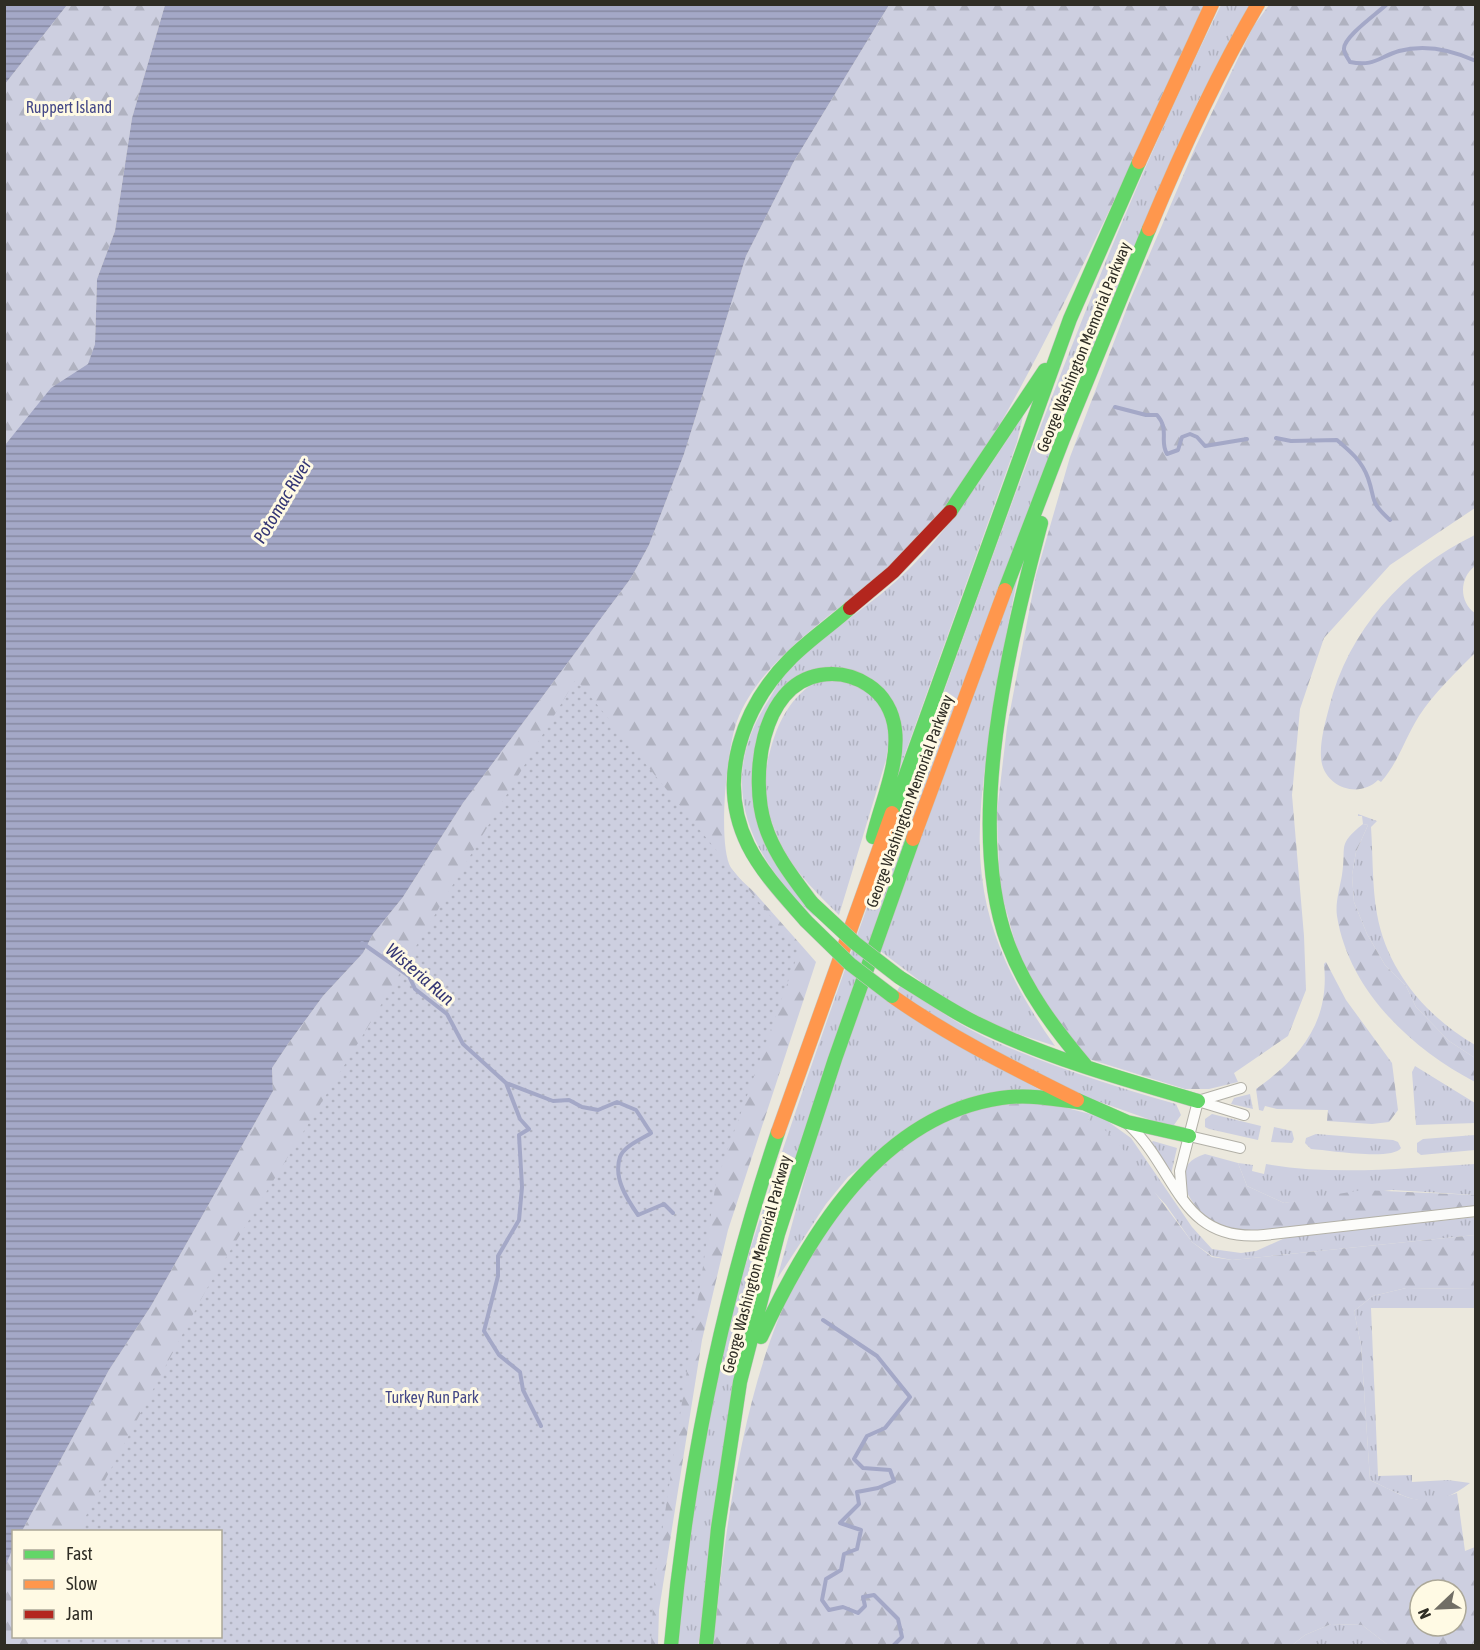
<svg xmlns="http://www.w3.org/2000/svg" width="1480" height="1650" font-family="'Asap Condensed',sans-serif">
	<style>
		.grass { fill: url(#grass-tufts) }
		.forest { fill: url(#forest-firs); fill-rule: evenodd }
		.park { fill: url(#park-dots) }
		.water { fill: url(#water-rules) }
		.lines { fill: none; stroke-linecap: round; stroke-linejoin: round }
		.stream { stroke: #a4a8c7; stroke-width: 4 }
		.street-casing { stroke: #b2b0a7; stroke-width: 12 }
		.fast-casing { stroke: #c6c5bf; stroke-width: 15 }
		.slow-casing { stroke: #c6c5bf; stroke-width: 15 }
		.jam-casing { stroke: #c6c5bf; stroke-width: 15 }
		.street { stroke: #fcfcfa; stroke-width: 10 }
		.fast { stroke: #63d668; stroke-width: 14 }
		.slow { stroke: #ff974d; stroke-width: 14 }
		.jam { stroke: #b3261e; stroke-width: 14 }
		.fast-bridge-casing { stroke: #c6c5bf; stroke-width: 15; stroke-linecap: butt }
		.fast-bridge { stroke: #63d668; stroke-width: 14 }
		.labels { text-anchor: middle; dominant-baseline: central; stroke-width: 6; stroke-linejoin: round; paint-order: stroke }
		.park-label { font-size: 16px; fill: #434787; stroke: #fffae4 }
		.street-label { font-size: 16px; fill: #2f2d25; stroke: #fffae4 }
		.water-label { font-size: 18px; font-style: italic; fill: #333574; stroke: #fffae4 }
	</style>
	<defs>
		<pattern id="grass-tufts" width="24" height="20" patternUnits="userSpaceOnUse" patternTransform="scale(1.5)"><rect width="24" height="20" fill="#cdcfe0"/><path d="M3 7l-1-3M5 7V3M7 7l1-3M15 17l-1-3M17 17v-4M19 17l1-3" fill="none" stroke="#b0b2c0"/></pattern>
		<pattern id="forest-firs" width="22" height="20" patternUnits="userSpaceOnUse" patternTransform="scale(1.5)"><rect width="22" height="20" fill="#cdcfe0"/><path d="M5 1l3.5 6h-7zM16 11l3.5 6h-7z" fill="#b0b2c0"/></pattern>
		<pattern id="park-dots" width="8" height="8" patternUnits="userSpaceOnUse" patternTransform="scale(1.5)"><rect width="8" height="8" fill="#cdcfe0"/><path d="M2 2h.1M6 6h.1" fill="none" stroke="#b0b2c0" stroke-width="1.8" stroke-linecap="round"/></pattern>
		<pattern id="water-rules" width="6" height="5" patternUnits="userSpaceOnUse" patternTransform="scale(1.5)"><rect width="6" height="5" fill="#a4a8c7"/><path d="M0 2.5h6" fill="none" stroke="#8689a1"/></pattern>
	</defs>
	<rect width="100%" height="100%" fill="#ebe8dd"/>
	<path class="grass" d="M 1221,5 L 1251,5 L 1198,101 L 782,1197 L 698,1645 L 676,1646 C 686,1553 696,1460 717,1370 C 734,1296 758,1224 782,1152 C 825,1023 872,894 918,765 C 1009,508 1100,250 1221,5 Z
		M 1023,416 L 1017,442 L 887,804 L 896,707 L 836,669 L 780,698 L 756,801 L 815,917 C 749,857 715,783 768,701 C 775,690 781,676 791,667 C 827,631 873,605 909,569 C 955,523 987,469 1023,416 Z
		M 1020,566 C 1008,622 998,679 989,736 C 983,782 976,830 982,877 C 989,939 1019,995 1055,1046 L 1006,1030 L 941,997 L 879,950 Z
		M 834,679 L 858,683 L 880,702 L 890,732 L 886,760 L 839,915 C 819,895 796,874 783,848 C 774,830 763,802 765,781 C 768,748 780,708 808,687 C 814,682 826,681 834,679 Z
		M 1358,814 L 1377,821 L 1371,827 C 1373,856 1372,886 1377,914 C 1387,971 1427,1017 1475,1045 L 1475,1058 L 1449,1041 L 1416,1007 L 1406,986 L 1385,965 L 1367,934 L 1354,902 L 1352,875 L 1356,852 L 1368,825 L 1363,824 L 1362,816 L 1358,816 Z
		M 865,985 L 1043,1092 L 879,1153 L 848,1177 L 826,1204 L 777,1279 L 814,1144 Z
		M 900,986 C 932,1006 963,1028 998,1043 C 1056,1068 1116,1087 1176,1104 L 1181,1115 L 1174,1125 L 1165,1125 L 1069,1091 L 935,1019 L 897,991 Z
		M 1415,1066 L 1475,1103 L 1475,1123 L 1416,1125 L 1412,1072 Z
		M 1250,1094 L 1253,1109 L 1231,1104 L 1234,1098 Z
		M 1090,1114 L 1106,1120 L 1131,1138 L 1192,1227 L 1212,1249 L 1241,1253 L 1256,1251 L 1285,1238 L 1475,1217 L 1475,1235 L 1232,1260 L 1212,1256 L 1192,1242 L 1166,1205 L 1088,1120 Z
		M 1212,1114 L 1261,1126 L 1258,1140 L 1209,1129 L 1205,1127 L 1205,1119 Z
		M 1274,1127 L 1292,1131 L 1294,1139 L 1292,1143 L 1271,1142 Z
		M 1316,1134 L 1393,1140 L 1398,1142 L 1401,1148 C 1392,1161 1328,1150 1311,1149 L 1305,1143 L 1306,1138 Z
		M 1475,1135 L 1475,1150 L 1421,1155 L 1417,1152 L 1417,1143 L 1423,1139 Z
		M 1153,1141 L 1177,1148 L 1171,1174 L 1151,1143 Z
		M 1238,1163 L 1253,1165 L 1252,1171 L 1264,1174 L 1266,1164 C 1335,1176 1406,1168 1475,1164 L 1475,1195 L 1392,1190 L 1284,1203 L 1247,1186 Z
		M 1406,1288 L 1475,1289 L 1475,1308 L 1371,1308 L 1378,1476 L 1412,1475 L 1412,1482 L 1448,1480 L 1470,1483 C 1429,1514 1410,1499 1370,1480 L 1361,1345 L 1354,1311 L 1373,1296 Z
		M 1331,1624 L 1362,1625 L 1388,1645 L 1291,1646 L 1305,1635 Z"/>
	<path class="forest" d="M 67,5 L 165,5 L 132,118 L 115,231 L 97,279 L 95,344 L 88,365 L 27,420 L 5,445 L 5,84 Z
		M 889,5 L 1206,5 C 1158,107 1111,210 1060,311 C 1025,381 988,451 942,514 C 888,588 769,637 737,721 C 727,747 717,844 731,868 C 737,877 747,885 755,893 C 775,916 796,939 816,962 L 728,1230 L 702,1340 L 659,1610 L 658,1645 L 5,1645 L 4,1567 L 13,1548 L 14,1636 L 220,1636 L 220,1532 L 22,1531 L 109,1370 L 151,1306 L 273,1091 L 272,1068 L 288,1044 L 323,996 L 363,953 L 373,934 L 403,897 L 463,803 L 631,578 L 649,545 L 684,454 L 746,256 L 793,163 Z
		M 1269,5 L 1475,5 L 1475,508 L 1390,565 L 1324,638 L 1300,709 L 1292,795 L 1304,936 L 1306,990 L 1288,1036 L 1234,1073 L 1238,1082 L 1209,1089 L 1185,1089 L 1089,1059 L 1065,1037 L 1020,960 L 1000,888 L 997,812 L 1007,727 L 1036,575 L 1070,457 L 1130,300 L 1195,148 L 1253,27 Z
		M 1475,535 L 1475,566 C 1459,578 1459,602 1475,613 L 1475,653 C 1455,673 1434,693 1419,716 C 1405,738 1398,763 1381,782 L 1378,780 C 1358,800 1322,786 1321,757 C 1320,741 1325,723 1329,708 C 1348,630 1404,569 1475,535 Z
		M 1363,824 L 1368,825 L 1356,852 L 1352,875 L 1354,902 L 1367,934 L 1385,965 L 1406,986 L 1416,1007 L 1449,1041 L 1475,1058 L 1475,1082 C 1412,1049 1349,991 1337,916 C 1335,903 1340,887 1342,875 C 1347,845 1336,846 1363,824 Z
		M 1326,962 L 1346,1000 L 1392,1063 L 1398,1110 L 1389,1122 L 1372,1124 L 1327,1121 L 1328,1110 L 1277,1109 L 1265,1106 L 1263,1111 L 1259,1110 L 1256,1089 C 1301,1057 1330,1022 1324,964 Z
		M 1012,1101 L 1059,1106 L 1090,1114 L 1088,1120 L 1104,1129 L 1118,1143 L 1192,1242 L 1212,1257 L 1232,1260 L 1475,1235 L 1475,1289 L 1406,1288 L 1373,1296 L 1354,1311 L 1361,1345 L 1370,1480 C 1408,1498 1415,1507 1457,1493 L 1465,1551 L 1475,1547 L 1476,1641 L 1472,1645 L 1388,1645 L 1362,1625 L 1331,1624 L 1305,1635 L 1291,1646 L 713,1646 C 734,1453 762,1196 968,1112 C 982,1106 998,1105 1012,1101 ZM 1420,1590 L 1456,1590 L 1456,1626 L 1420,1626 Z
		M 1205,1154 L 1238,1163 L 1247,1186 L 1284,1203 L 1362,1190 L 1475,1195 L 1475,1206 C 1427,1211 1379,1216 1331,1222 C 1305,1225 1255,1233 1231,1229 C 1198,1223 1158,1168 1205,1154 Z"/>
	<path class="park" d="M 576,679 L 799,951 L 716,1182 L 654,1584 L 651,1645 L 36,1645 L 39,1636 L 220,1636 L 220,1532 L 78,1531 L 206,1290 L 363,1035 Z"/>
	<path class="water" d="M 5,4 L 67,5 L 5,84 L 4,5 Z
		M 165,5 L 889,5 L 793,163 L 746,256 L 684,454 L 649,545 L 631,578 L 463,803 L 403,897 L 373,934 L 363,953 L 323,996 L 288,1044 L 272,1068 L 273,1091 L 151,1306 L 109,1370 L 22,1531 L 14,1532 L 13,1548 L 5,1567 L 5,445 L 51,388 L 88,364 L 95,344 L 97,279 L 115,231 L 132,118 Z"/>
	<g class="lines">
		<path class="stream" d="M 1387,4 C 1378,13 1343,37 1344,49 C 1344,54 1348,58 1350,62 C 1374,67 1379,57 1399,51 C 1425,44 1452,50 1476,61
			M 1115,407 L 1146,415 L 1157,415 C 1170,430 1159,441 1167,454 L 1178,450 L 1182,437 L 1190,434 L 1197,437 L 1205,446 L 1247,439
			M 1276,438 L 1291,441 L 1337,440 C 1350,451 1362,461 1368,478 C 1376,501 1369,501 1390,520
			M 362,943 L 409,976 L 415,989 L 447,1014 L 463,1044 L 506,1083 L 553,1101 L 569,1100 L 582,1107 L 598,1110 L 617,1102 L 636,1110 L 651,1133 C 642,1139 624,1146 620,1157 C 613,1178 627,1199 638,1215 L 664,1204 L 673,1213
			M 506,1083 L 520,1119 L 529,1129 L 519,1135 L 522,1187 L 519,1220 L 498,1256 L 498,1276 L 484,1331 L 499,1355 L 520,1372 L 523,1390 L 541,1426
			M 823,1320 L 877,1356 L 910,1397 L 885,1428 L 867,1436 L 854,1459 L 863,1468 L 890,1470 L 894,1481 L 878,1488 L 857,1492 L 859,1504 L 840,1523 L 861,1530 L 857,1549 L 844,1554 L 841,1570 L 826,1579 L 822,1600 L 829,1610 L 843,1607 L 858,1613 L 865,1606 L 863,1597 L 874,1595 L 898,1619 L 902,1637 L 893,1646"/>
		<g class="street-casing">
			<path id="street" d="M 1198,1101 L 1244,1115
				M 1198,1101 L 1241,1088
				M 1130,1126 C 1178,1172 1180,1243 1264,1235 L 1476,1211
				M 1189,1136 L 1240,1148
				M 1182,1196 L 1180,1171 L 1198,1101"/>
		</g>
		<g class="fast-casing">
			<path id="fast" d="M 950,512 L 1045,370
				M 1041,523 C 1009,643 964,825 1008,944 C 1026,991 1054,1028 1086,1066
				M 1005,590 L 1063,439 L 1149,229
				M 892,813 L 1070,319 L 1139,162
				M 812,903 C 794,879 774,854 765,825 C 750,779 760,685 820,675 C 838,672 853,675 868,685 C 884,695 893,712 895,730 C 899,765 881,803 873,837
				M 806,921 C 785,897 762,873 748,845 C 716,780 742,707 791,658 C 809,640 831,625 850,608
				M 899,977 C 923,992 948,1009 974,1022 C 1044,1057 1122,1079 1198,1101
				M 1077,1100 L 1127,1122 L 1189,1136
				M 761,1337 C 808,1236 879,1116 1001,1098 C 1028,1094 1056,1099 1083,1103
				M 671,1646 C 687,1468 721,1301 778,1132
				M 706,1646 L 718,1528 L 740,1382 L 778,1234 L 835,1059 L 913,839"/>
		</g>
		<g class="slow-casing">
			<path id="slow" d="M 1139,162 L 1212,4
				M 1149,229 C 1181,152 1216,76 1258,4
				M 913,839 L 1005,590
				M 892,996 C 950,1037 1013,1068 1077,1100
				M 778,1132 L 892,813"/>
		</g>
		<g class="jam-casing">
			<path id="jam" d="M 850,608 L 893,572 L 950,512"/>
		</g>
		<use href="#street" class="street"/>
		<use href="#fast" class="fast"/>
		<use href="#slow" class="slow"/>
		<use href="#jam" class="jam"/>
		<g class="fast-bridge-casing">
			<path id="fast-bridge" d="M 812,903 L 855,943 L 899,977
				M 806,921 L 850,964 L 892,996"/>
		</g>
		<use href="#fast-bridge" class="fast-bridge"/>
	</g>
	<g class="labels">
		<g class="park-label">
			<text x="69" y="107">Ruppert Island</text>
			<text x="432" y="1397">Turkey Run Park</text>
		</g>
		<g class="street-label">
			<text transform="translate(1083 347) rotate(-68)">George Washington Memorial Parkway</text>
			<text transform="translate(909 801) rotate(-70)">George Washington Memorial Parkway</text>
			<text transform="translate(756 1264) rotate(-75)">George Washington Memorial Parkway</text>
		</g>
		<g class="water-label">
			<text transform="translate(282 501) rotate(-59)">Potomac River</text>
			<text transform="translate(420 974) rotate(41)">Wisteria Run</text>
		</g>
	</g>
	<rect width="1480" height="1650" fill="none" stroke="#2f2d25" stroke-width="12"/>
	<rect x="12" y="1530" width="210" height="108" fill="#fffae4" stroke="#aca898" stroke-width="1.5"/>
	<rect x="24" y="1550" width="30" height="9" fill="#63d668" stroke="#aca898" stroke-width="1.5"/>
	<text x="66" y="1560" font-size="18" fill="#2f2d25">Fast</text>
	<rect x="24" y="1580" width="30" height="9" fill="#ff974d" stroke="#aca898" stroke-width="1.5"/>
	<text x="66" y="1590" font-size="18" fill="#2f2d25">Slow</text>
	<rect x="24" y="1610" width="30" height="9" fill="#b3261e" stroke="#aca898" stroke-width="1.5"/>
	<text x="66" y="1620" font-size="18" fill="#2f2d25">Jam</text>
	<g transform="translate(1438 1608) rotate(247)"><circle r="28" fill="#fffae4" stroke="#aca898" stroke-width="1.5"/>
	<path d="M0-4.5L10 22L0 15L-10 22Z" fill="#716e65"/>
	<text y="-9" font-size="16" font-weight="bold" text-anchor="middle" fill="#2f2d25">N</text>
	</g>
</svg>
